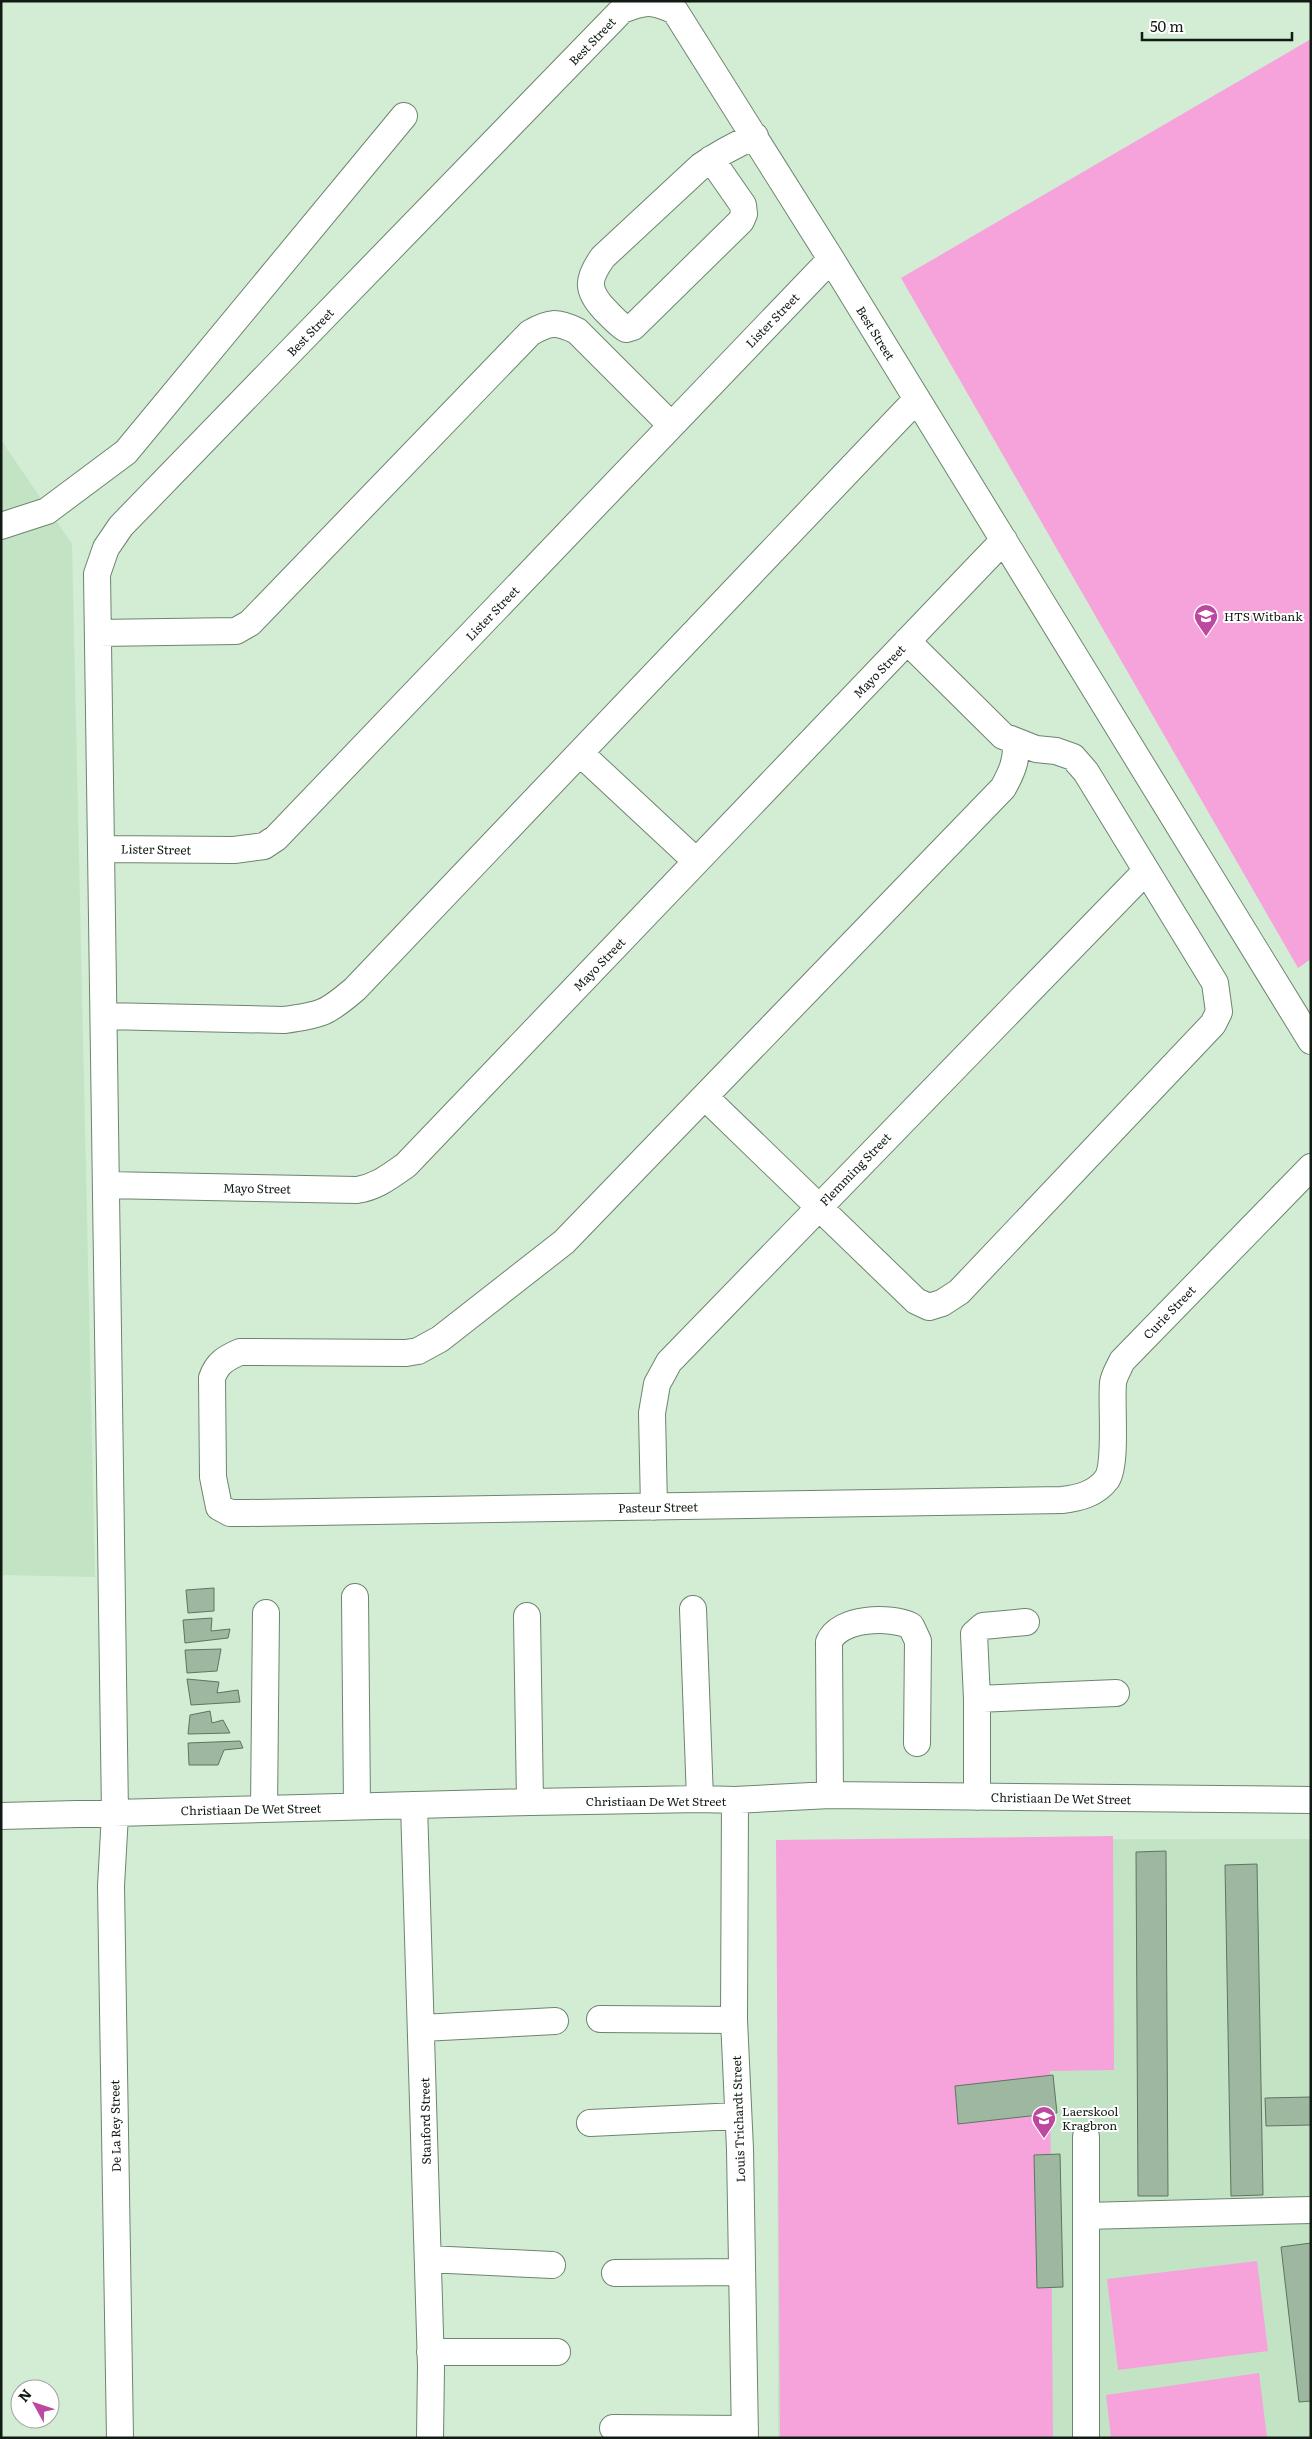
<svg xmlns="http://www.w3.org/2000/svg" width="1312" height="2439" font-family="Literata,serif">
	<style>
		.built { fill: #c3e3c5 }
		.green { fill: #f6a3dc }
		.building { fill: #9eb7a0; stroke: #5e7560 }
		.lines { fill: none; stroke-linecap: round; stroke-linejoin: round }
		.minor-casing { stroke: #6d856f; stroke-width: 28 }
		.minor { stroke: #fff; stroke-width: 26 }
		.labels { text-anchor: middle; dominant-baseline: central; stroke-width: 4; stroke-linejoin: round; paint-order: stroke }
		.street-label { font-size: 12px; fill: #121b13; stroke: #fff }
		.poi-label { font-size: 12px; fill: #121b13; stroke: #fff; text-anchor: start }
	</style>
	<rect width="100%" height="100%" fill="#d2edd4"/>
	<path class="built" d="M 1,440 L 72,544 L 95,1577 L 1,1575 Z
		M 1311,1839 L 1311,2438 L 778,2438 L 777,1840 Z"/>
	<path class="green" d="M 1311,39 L 1311,959 L 1298,968 L 901,278 Z
		M 1113,1836 L 1114,2070 L 1050,2071 L 1053,2438 L 780,2438 L 776,1840 Z
		M 1257,2261 L 1268,2351 L 1118,2370 L 1107,2279 Z
		M 1259,2373 L 1267,2438 L 1111,2438 L 1106,2395 Z"/>
	<path class="building" d="M 214,1588 L 214,1611 L 188,1613 L 186,1590 Z
		M 212,1618 L 211,1631 L 230,1629 L 228,1638 L 185,1643 L 183,1620 Z
		M 221,1649 L 217,1671 L 187,1673 L 185,1650 Z
		M 187,1679 L 219,1682 L 217,1693 L 238,1690 L 240,1702 L 191,1705 Z
		M 210,1711 L 212,1723 L 223,1720 L 230,1733 L 188,1734 L 190,1715 Z
		M 240,1741 L 243,1748 L 224,1750 L 218,1765 L 189,1765 L 188,1743 Z
		M 1166,1851 L 1168,2196 L 1138,2196 L 1136,1852 Z
		M 1257,1864 L 1263,2195 L 1231,2196 L 1225,1865 Z
		M 1053,2075 L 1057,2113 L 958,2124 L 955,2086 Z
		M 1311,2097 L 1311,2125 L 1266,2126 L 1265,2098 Z
		M 1060,2154 L 1063,2287 L 1037,2288 L 1034,2155 Z
		M 1311,2243 L 1311,2401 L 1299,2402 L 1281,2247 Z"/>
	<g class="lines">
		<g class="minor-casing">
			<path id="minor" d="M 711,159 L 743,205 L 744,214 L 741,221 L 633,327 L 626,329 C 618,324 612,317 605,310 C 586,290 587,279 603,257 L 701,166 C 718,154 735,145 755,136
				M 1,526 L 47,511 L 126,452 L 404,116
				M 98,633 L 236,631 L 250,623 L 530,333 C 549,322 556,321 577,331 L 671,425
				M 1016,742 C 1017,760 1012,772 1003,788 L 564,1242 L 440,1339 L 418,1351 L 406,1353 L 240,1352 C 226,1358 217,1363 212,1378 L 213,1477 L 219,1507 L 230,1513 L 248,1513 L 1062,1500 C 1079,1498 1096,1494 1107,1479 C 1117,1463 1111,1405 1113,1383 C 1114,1375 1119,1368 1122,1361 L 1311,1167
				M 580,753 L 696,861
				M 101,849 L 234,850 L 264,846 L 276,838 L 831,259
				M 104,1016 L 284,1020 C 322,1015 327,1013 355,989 L 917,399
				M 705,1097 L 916,1301 L 929,1307 L 942,1303 L 959,1292 L 1213,1024 L 1219,1012 L 1215,983 L 1086,772 L 1073,757 L 1056,751 L 1036,749 L 1003,736 L 907,641
				M 106,1185 L 357,1190 C 377,1187 390,1176 406,1165 L 1004,540
				M 654,1507 L 652,1413 L 657,1384 L 669,1362 L 1146,871
				M 355,1597 L 357,1806
				M 693,1609 L 700,1799
				M 527,1616 L 530,1802
				M 977,1699 L 1116,1693
				M 830,1795 L 829,1642 C 839,1617 891,1616 911,1626 L 918,1641 L 917,1743
				M 977,1797 L 977,1699 L 974,1634 L 983,1626 L 1026,1622
				M 735,1800 L 734,2020 L 740,2149 L 745,2438
				M 414,1805 L 431,2367 L 430,2438
				M 264,1809 L 266,1613
				M 1,1816 L 530,1802 L 700,1799 L 735,1800 L 830,1795 L 1311,1800
				M 600,2019 L 734,2020
				M 422,2028 L 555,2021
				M 590,2123 L 737,2116
				M 1086,2216 L 1311,2210
				M 428,2259 L 552,2265
				M 615,2273 L 741,2272
				M 430,2352 L 557,2352
				M 613,2428 L 745,2429
				M 120,2438 L 111,1886 L 115,1814 L 97,574 L 106,548 L 121,526 L 622,10 C 645,1 652,0 675,11 L 831,259 L 1311,1041
				M 1086,2438 L 1086,2137"/>
		</g>
		<use href="#minor" class="minor"/>
	</g>
	<defs>
		<g id="school-pin" transform="scale(1.25)"><path d="M0 17L-7.5 6A9.5 9.5 0 1 1 7.5 6Z" fill="#bd489f" stroke="#fff"/><path d="M0-5L7-2L0 1L-7-2ZM-4 1L0 2.5L4 1V4Q0 6-4 4Z" fill="#fff"/></g>
	</defs>
	<g fill-rule="evenodd">
		<use href="#school-pin" x="1206" y="616"/>
		<use href="#school-pin" x="1044" y="2118"/>
	</g>
	<g class="labels">
		<g class="street-label">
			<text transform="translate(592 41) rotate(-46)">Best Street</text>
			<text transform="translate(772 320) rotate(-46)">Lister Street</text>
			<text transform="translate(310 332) rotate(-46)">Best Street</text>
			<text transform="translate(876 333) rotate(58)">Best Street</text>
			<text transform="translate(492 613) rotate(-46)">Lister Street</text>
			<text transform="translate(879 671) rotate(-46)">Mayo Street</text>
			<text transform="translate(156 849) rotate(1)">Lister Street</text>
			<text transform="translate(599 964) rotate(-46)">Mayo Street</text>
			<text transform="translate(855 1169) rotate(-46)">Flemming Street</text>
			<text transform="translate(257 1188) rotate(1)">Mayo Street</text>
			<text transform="translate(1169 1312) rotate(-46)">Curie Street</text>
			<text transform="translate(658 1507) rotate(-1)">Pasteur Street</text>
			<text transform="translate(1061 1798) rotate(1)">Christiaan De Wet Street</text>
			<text x="656" y="1801">Christiaan De Wet Street</text>
			<text transform="translate(251 1809) rotate(-1)">Christiaan De Wet Street</text>
			<text transform="translate(738 2119) rotate(-92)">Louis Trichardt Street</text>
			<text transform="translate(425 2121) rotate(-91)">Stanford Street</text>
			<text transform="translate(115 2126) rotate(-91)">De La Rey Street</text>
		</g>
		<g class="poi-label">
			<text x="1224" y="616">HTS Witbank</text>
			<text x="1062" y="2111">Laerskool<tspan x="1062" dy="14">Kragbron</tspan></text>
		</g>
	</g>
	<rect width="1312" height="2439" fill="none" stroke="#121b13" stroke-width="5"/>
	<g transform="translate(35 2404) rotate(310)"><circle r="24" fill="#ffffff" stroke="#a0a4a1"/>
	<path d="M0-4L9 19L0 12L-9 19Z" fill="#bd489f"/>
	<text y="-8" font-size="14" font-weight="bold" text-anchor="middle" fill="#121b13">N</text>
	</g>
	<path d="M1142 32v8h150v-8" fill="none" stroke="#121b13" stroke-width="2.5"/>
	<text x="1150" y="32" font-size="15" fill="#121b13" stroke="#ffffff" stroke-width="4" paint-order="stroke">50 m</text>
</svg>
